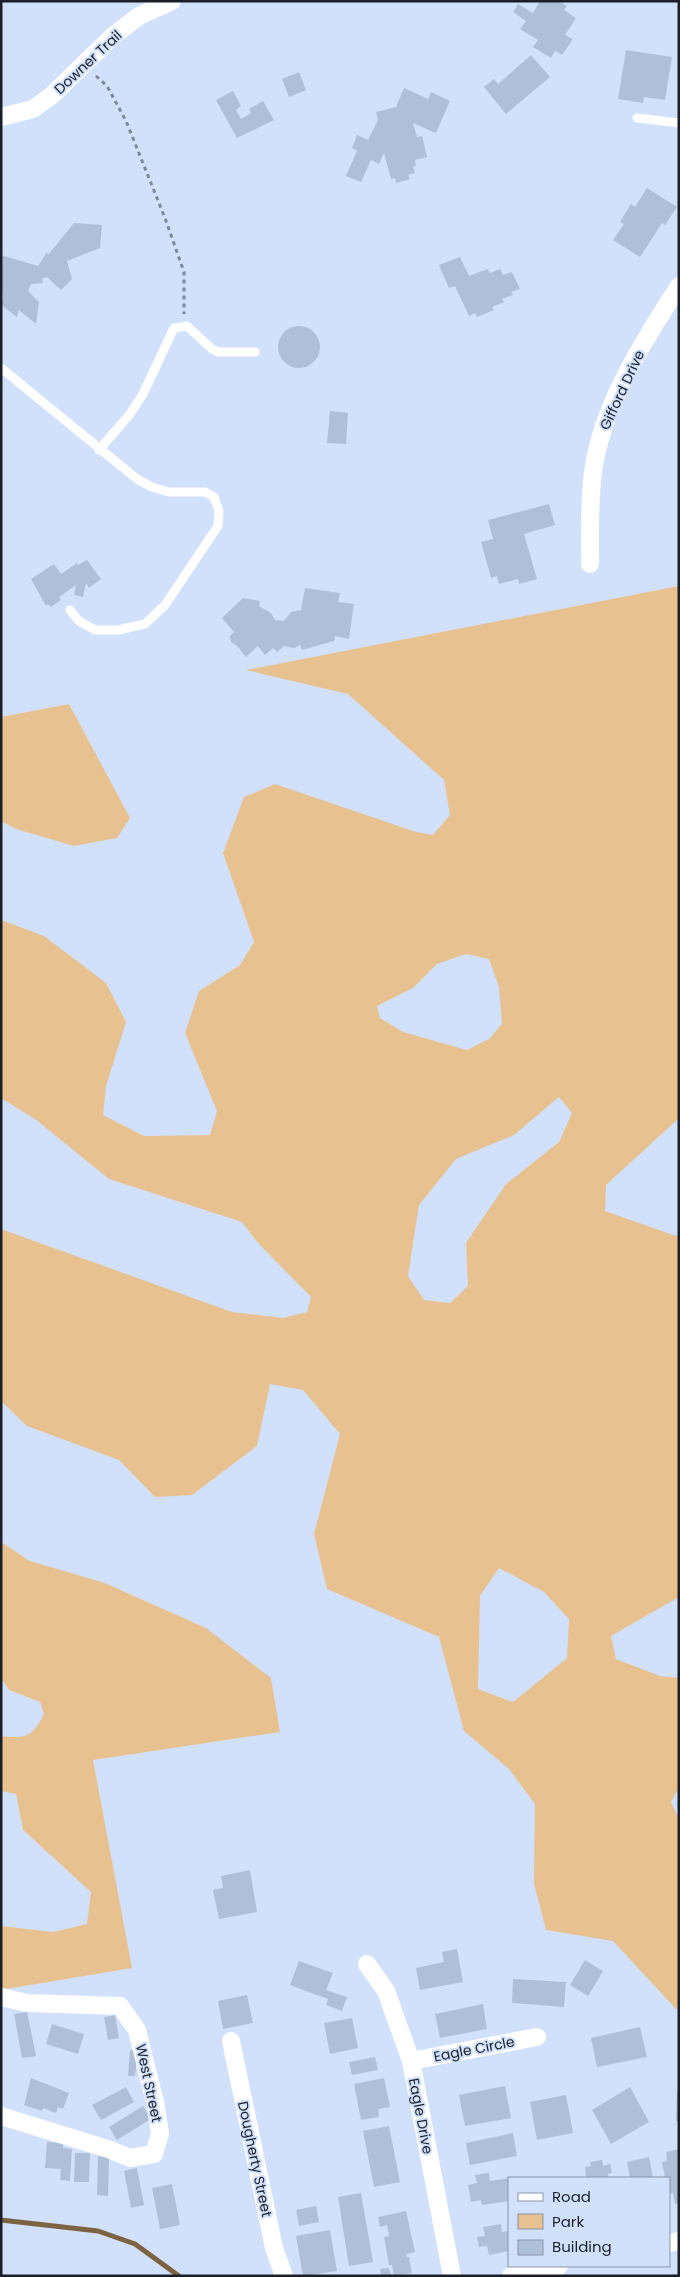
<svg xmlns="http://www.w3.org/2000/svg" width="680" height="2277" font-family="Poppins,sans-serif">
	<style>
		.green { fill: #e7c190; fill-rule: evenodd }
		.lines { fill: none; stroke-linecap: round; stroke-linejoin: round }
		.stream { stroke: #7c6341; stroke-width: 5 }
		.building { fill: #b0bfd8 }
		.path { stroke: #7e899b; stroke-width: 3; stroke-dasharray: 4 4; stroke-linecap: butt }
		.lane { stroke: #fff; stroke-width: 9 }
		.street { stroke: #fff; stroke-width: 18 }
		.labels { text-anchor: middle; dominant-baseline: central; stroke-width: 4; stroke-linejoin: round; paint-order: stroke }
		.street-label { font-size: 14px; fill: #1a1f28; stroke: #d2e1fb }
	</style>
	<rect width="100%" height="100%" fill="#d2e1fb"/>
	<path class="green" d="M 679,586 L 679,1118 L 606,1185 L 605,1211 L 679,1237 L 679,1597 L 611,1636 L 616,1659 L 660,1676 L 679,1678 L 679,1788 L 671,1802 L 679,1819 L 679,2009 L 676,2009 L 613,1941 L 546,1930 L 534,1884 L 535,1804 L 509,1769 L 464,1731 L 439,1637 L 327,1589 L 314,1534 L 340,1434 L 303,1390 L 270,1384 L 257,1446 L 192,1495 L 155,1497 L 119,1460 L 27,1426 L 1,1401 L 1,1229 L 232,1312 L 283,1318 L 307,1312 L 311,1297 L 258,1243 L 242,1222 L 109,1179 L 35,1119 L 1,1098 L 1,920 L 44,936 L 106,983 L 126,1022 L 106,1086 L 103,1115 L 144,1136 L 210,1135 L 217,1111 L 185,1033 L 199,991 L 240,965 L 254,942 L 223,853 L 244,797 L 275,784 L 416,832 L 433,835 L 450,815 L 444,780 L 348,694 L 246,670 ZM 466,954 L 489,959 L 499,987 L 502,1024 L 489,1039 L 467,1050 L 403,1032 L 380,1018 L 377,1006 L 413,988 L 437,964 ZM 559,1097 L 572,1113 L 559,1142 L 506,1184 L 466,1243 L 468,1286 L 450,1303 L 424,1300 L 408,1276 L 419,1205 L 456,1159 L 514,1135 ZM 499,1568 L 544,1592 L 569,1619 L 567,1658 L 513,1702 L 478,1689 L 480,1596 Z
		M 69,704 L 130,818 L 117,838 L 74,846 L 16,829 L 1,821 L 1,717 Z
		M 1,1542 L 30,1561 L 105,1583 L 206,1628 L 271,1678 L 280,1732 L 93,1760 L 132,1968 L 6,1989 L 1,1988 L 1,1926 L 53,1932 L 87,1924 L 91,1892 L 23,1830 L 16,1794 L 1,1791 L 1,1736 C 27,1739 32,1737 44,1714 L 40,1702 L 9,1690 L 1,1678 Z"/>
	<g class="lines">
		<path class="stream" d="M 1,2220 L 98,2231 L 135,2244 L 179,2276"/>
	</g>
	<path class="building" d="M 540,1 L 558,1 L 567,6 L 564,10 L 576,18 L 565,35 L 573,39 L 562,55 L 555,51 L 551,58 L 533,47 L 538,40 L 520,29 L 526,21 L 513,12 L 518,4 L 533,13 Z
		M 626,50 L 672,57 L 665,100 L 644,97 L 643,103 L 618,99 Z
		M 531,55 L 550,77 L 506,114 L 484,87 L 494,79 L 498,84 Z
		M 299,72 L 306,90 L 289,97 L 282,79 Z
		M 404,88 L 428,99 L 431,92 L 450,101 L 436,133 L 413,123 L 417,137 L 422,136 L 427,157 L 415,160 L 416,166 L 413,166 L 415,173 L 408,175 L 410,179 L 396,183 L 395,178 L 391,179 L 384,153 L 379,164 L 371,160 L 361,182 L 346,176 L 357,151 L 352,148 L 357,135 L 368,140 L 378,120 L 376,112 L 396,107 Z
		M 233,91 L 241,106 L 236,110 L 241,119 L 251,113 L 249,109 L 263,101 L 274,120 L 237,138 L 216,100 Z
		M 647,188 L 677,207 L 665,225 L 662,223 L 640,257 L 613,240 L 624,224 L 620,222 L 631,204 L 635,207 Z
		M 74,223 L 102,225 L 100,248 L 67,261 L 72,279 L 61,290 L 47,277 L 42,279 L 43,283 L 31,284 L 28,291 L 39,302 L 36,324 L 19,310 L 17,317 L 1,305 L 3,295 L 1,294 L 1,255 L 38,266 L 47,252 L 48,255 Z
		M 460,257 L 469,276 L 488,269 L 490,273 L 500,269 L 503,275 L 512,272 L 520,289 L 511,292 L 513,295 L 502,299 L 504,302 L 492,307 L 494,310 L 477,317 L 475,313 L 469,316 L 455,286 L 449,288 L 439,265 Z
		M278 347a21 21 0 1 1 42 0a21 21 0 1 1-42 0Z
		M 330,411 L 348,413 L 346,444 L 327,443 Z
		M 549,504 L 555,525 L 524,534 L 537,579 L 519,584 L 518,579 L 499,584 L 497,576 L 491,578 L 481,542 L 493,539 L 488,520 Z
		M 87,560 L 101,579 L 89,588 L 86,583 L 83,597 L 74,595 L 76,585 L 59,597 L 61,600 L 51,607 L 48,604 L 46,606 L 31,579 L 54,564 L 61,574 L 77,563 L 78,565 Z
		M 305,588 L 340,593 L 338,602 L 354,604 L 349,639 L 335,636 L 334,641 L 302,650 L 300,645 L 294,648 L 284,646 L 277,652 L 273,648 L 265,655 L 258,646 L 246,657 L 237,646 L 231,642 L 230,636 L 234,632 L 222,618 L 243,598 L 260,601 L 259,606 L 271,613 L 275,620 L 284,621 L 291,612 L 301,610 Z
		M 250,1870 L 257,1912 L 219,1919 L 213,1890 L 223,1888 L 221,1876 Z
		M 457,1949 L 463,1982 L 420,1990 L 416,1968 L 444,1962 L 442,1952 Z
		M 585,1960 L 603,1971 L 588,1996 L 570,1985 Z
		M 299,1961 L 333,1973 L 326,1990 L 347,1997 L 342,2011 L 326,2005 L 328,1999 L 290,1985 Z
		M 513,1979 L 566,1982 L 564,2007 L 512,2003 Z
		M 247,1995 L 253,2023 L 223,2029 L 218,2001 Z
		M 483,2004 L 487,2029 L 440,2038 L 435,2014 Z
		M 27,2012 L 36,2056 L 22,2058 L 14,2014 Z
		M 115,2015 L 119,2038 L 108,2040 L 104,2017 Z
		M 352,2018 L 358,2048 L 330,2054 L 324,2023 Z
		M 52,2024 L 84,2034 L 78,2054 L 46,2044 Z
		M 640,2027 L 647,2057 L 597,2067 L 591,2038 Z
		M 130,2050 L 138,2051 L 135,2076 L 128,2076 Z
		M 375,2057 L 378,2070 L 352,2075 L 349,2062 Z
		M 31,2078 L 69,2093 L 63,2109 L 58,2107 L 56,2113 L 43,2108 L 42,2111 L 24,2105 Z
		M 384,2078 L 390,2107 L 378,2109 L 379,2117 L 361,2120 L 354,2084 Z
		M 505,2086 L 511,2118 L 465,2126 L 459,2095 Z
		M 126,2087 L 134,2102 L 101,2120 L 92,2105 Z
		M 630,2087 L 649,2122 L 611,2144 L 592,2110 Z
		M 677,2091 L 679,2092 L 679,2121 L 676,2121 Z
		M 566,2095 L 573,2133 L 537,2140 L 530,2102 Z
		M 143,2106 L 151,2119 L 117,2140 L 109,2127 Z
		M 389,2126 L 400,2182 L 374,2187 L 363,2131 Z
		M 513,2133 L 517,2156 L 470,2165 L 466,2143 Z
		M 47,2142 L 63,2143 L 63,2148 L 72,2149 L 70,2181 L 60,2180 L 61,2169 L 45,2168 Z
		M 679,2149 L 679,2203 L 675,2204 L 673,2193 L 669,2194 L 669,2178 L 665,2178 L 662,2162 L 667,2161 L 666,2152 Z
		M 75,2153 L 90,2153 L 89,2182 L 74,2182 Z
		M 98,2156 L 109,2157 L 108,2196 L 97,2195 Z
		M 649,2157 L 653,2178 L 630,2178 L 627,2162 Z
		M 602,2160 L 603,2166 L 610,2164 L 612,2173 L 608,2174 L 609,2178 L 586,2178 L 585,2167 L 591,2166 L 590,2162 Z
		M 137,2168 L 144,2205 L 131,2208 L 124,2171 Z
		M 489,2173 L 490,2181 L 509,2178 L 509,2201 L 482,2205 L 481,2200 L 471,2202 L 468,2185 L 477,2183 L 475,2175 Z
		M 172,2184 L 180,2225 L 160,2229 L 152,2188 Z
		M 361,2193 L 373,2262 L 349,2266 L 338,2197 Z
		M 316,2206 L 319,2222 L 299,2226 L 296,2210 Z
		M 406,2211 L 415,2252 L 406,2254 L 407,2257 L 409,2257 L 412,2273 L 394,2276 L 392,2265 L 389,2265 L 384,2237 L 389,2236 L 387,2225 L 380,2227 L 378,2217 Z
		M 501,2224 L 502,2232 L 509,2231 L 509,2251 L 489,2255 L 487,2246 L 479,2247 L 477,2237 L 485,2236 L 483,2227 Z
		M 330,2230 L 337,2271 L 303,2276 L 296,2236 Z
		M 389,2268 L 391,2275 L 381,2276 L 380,2269 Z"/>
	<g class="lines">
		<path class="path" d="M 96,76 L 107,86 L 126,121 L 165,218 L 184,272 L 184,314"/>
		<path class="lane" d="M 637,118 L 679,123
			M 1,368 L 137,479 L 152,487 L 169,492 L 205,492 L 214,497 L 219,511 L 218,526 L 165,605 L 145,624 L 118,630 L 95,630 L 79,621 L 70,610
			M 99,450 L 130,414 L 143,394 L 174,328 L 187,326 L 212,349 L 218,352 L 255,352"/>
		<path class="street" d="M 1,117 L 33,109 L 51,96 L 113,36 L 139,16 L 172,1
			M 590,564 C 590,534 589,502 593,472 C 602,405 643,342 679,286
			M 367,1964 L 386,1991 L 411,2061 L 452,2276
			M 1,1997 L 27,2003 L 120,2006 L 137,2030 L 155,2102 L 160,2133 L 154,2154 L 130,2158 L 108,2149 L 1,2116
			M 231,2041 L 274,2248 L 284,2276
			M 411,2061 L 537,2037
			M 669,2243 L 679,2241
			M 511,2276 L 559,2266"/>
	</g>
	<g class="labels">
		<g class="street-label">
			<text transform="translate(88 62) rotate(-43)">Downer Trail</text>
			<text transform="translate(622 390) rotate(-65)">Gifford Drive</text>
			<text transform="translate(474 2049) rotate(-11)">Eagle Circle</text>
			<text transform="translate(149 2083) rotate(78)">West Street</text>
			<text transform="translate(421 2116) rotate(79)">Eagle Drive</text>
			<text transform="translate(255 2159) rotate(78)">Dougherty Street</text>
		</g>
	</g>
	<rect width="680" height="2277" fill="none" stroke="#1a1f28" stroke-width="5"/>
	<rect x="508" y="2177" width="162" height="90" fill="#d2e1fb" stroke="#8893a7"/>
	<rect x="518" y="2193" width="25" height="8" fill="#ffffff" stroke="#8893a7"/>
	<text x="552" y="2202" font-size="15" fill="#1a1f28">Road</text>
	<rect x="518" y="2214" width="25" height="15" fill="#e7c190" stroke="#8893a7"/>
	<text x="552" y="2227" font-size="15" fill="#1a1f28">Park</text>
	<rect x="518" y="2240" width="25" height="15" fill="#b0bfd8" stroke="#8893a7"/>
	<text x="552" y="2252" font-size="15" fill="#1a1f28">Building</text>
</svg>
